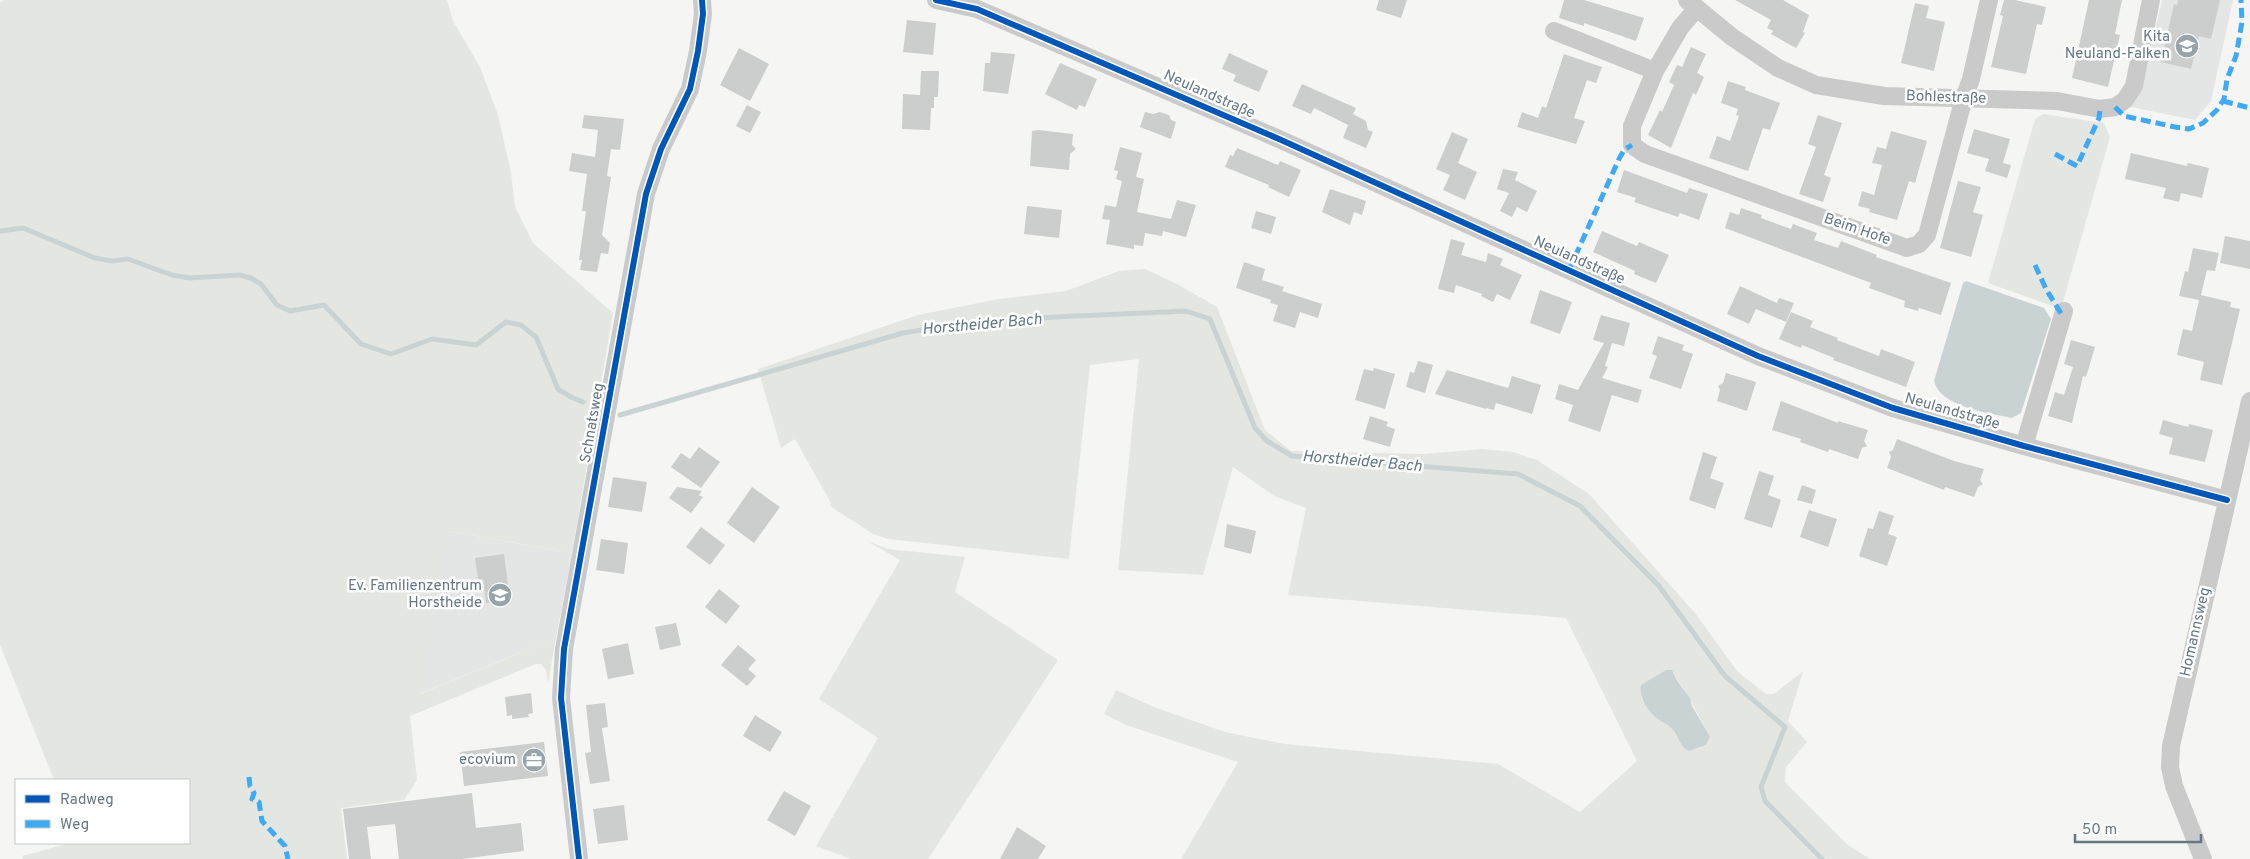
<svg xmlns="http://www.w3.org/2000/svg" width="2250" height="859" font-family="Overpass,sans-serif">
	<style>
		.built { fill: #e4e5e5 }
		.green { fill: #e4e7e1; fill-rule: evenodd }
		.water { fill: #c9d3d4 }
		.lines { fill: none; stroke-linecap: round; stroke-linejoin: round }
		.stream { stroke: #c9d3d4; stroke-width: 5 }
		.building { fill: #cccece }
		.minor { stroke: #cacacb; stroke-width: 18 }
		.quiet { stroke: #3fa9f5; stroke-width: 5; stroke-dasharray: 10 5; stroke-linecap: butt }
		.cycleway-casing { stroke: #fff; stroke-width: 9 }
		.cycleway { stroke: #0057b8; stroke-width: 6 }
		.labels { text-anchor: middle; dominant-baseline: central; stroke-width: 5; stroke-linejoin: round; paint-order: stroke }
		.poi-label { font-size: 15px; fill: #657884; stroke: #fff; text-anchor: end }
		.street-label { font-size: 15px; fill: #657884; stroke: #fff }
		.water-label { font-size: 16px; font-style: italic; fill: #607a81; stroke: #fff }
	</style>
	<rect width="100%" height="100%" fill="#f5f5f4"/>
	<path class="built" d="M 2162,0 L 2233,0 L 2211,101 L 2195,120 L 2131,107 L 2141,91 Z
		M 448,531 L 572,553 L 556,638 L 419,694 Z"/>
	<path class="green" d="M 5,0 L 447,0 L 453,21 L 480,67 L 498,115 L 511,172 L 515,207 L 533,243 L 613,313 L 572,553 L 449,531 L 420,694 L 556,638 L 548,683 L 546,670 L 541,664 L 536,664 L 410,716 L 417,780 L 404,800 L 341,808 L 347,859 L 23,859 L 22,856 L 70,843 L 189,843 L 189,780 L 54,780 L 0,645 L 0,2 Z
		M 2043,114 L 2104,123 L 2110,137 L 2061,309 L 1988,283 L 2035,119 Z
		M 1145,269 L 1177,284 L 1217,307 L 1265,430 L 1291,451 L 1425,454 L 1482,449 L 1513,452 L 1537,460 L 1589,494 L 1695,613 L 1738,672 L 1766,694 L 1774,694 L 1803,671 L 1788,721 L 1807,742 L 1786,767 L 1785,782 L 1848,845 L 1870,859 L 1181,859 L 1238,762 L 1126,725 L 1104,714 L 1116,690 L 1154,707 L 1225,732 L 1285,744 L 1498,764 L 1580,812 L 1637,761 L 1566,618 L 1288,595 L 1306,508 L 1274,496 L 1233,467 L 1203,575 L 1118,570 L 1139,359 L 1090,365 L 1069,559 L 888,539 L 873,534 L 830,506 L 831,503 L 795,439 L 781,448 L 758,369 L 918,315 L 999,299 L 1066,291 L 1119,271 ZM 1666,670 C 1685,680 1698,718 1710,737 L 1706,745 L 1689,751 L 1683,748 L 1672,728 L 1667,723 L 1659,720 L 1641,697 Z
		M 867,541 L 888,549 L 965,557 L 955,592 L 1058,660 L 928,859 L 851,859 L 816,846 L 878,738 L 819,699 L 900,560 Z"/>
	<path class="water" d="M 1966,281 L 2044,308 L 2051,319 L 2021,413 L 2012,418 C 1989,413 1940,407 1934,381 L 1963,283 Z
		M 1666,670 L 1672,670 L 1676,679 L 1690,698 L 1692,706 L 1710,737 L 1706,745 L 1689,751 C 1680,748 1679,737 1673,730 C 1669,725 1666,724 1661,721 C 1650,715 1638,697 1641,685 Z"/>
	<g class="lines">
		<path class="stream" d="M 0,231 L 23,228 L 95,258 L 112,261 L 128,259 L 172,275 L 189,278 L 239,275 L 251,278 L 261,284 L 277,305 L 290,311 L 324,305 L 361,344 L 391,354 L 432,339 L 476,345 L 506,322 L 521,325 L 536,337 L 558,389 L 571,397 L 583,402
			M 620,415 L 903,333 C 997,316 1092,316 1186,311 L 1210,319 L 1255,428 L 1267,441 L 1292,456 L 1518,474 L 1580,506 L 1659,586 L 1725,676 L 1785,727 L 1761,787 L 1765,801 L 1822,859"/>
	</g>
	<path class="building" d="M 1379,0 L 1407,0 L 1401,18 L 1376,10 Z
		M 1564,0 L 1584,0 L 1644,18 L 1636,41 L 1584,23 L 1584,26 L 1559,18 Z
		M 1735,0 L 1783,0 L 1809,15 L 1803,32 L 1805,33 L 1796,48 L 1771,34 L 1773,31 L 1767,28 L 1771,20 Z
		M 2004,0 L 2015,0 L 2046,7 L 2042,25 L 2037,24 L 2026,74 L 1991,67 L 2003,16 L 2000,15 Z
		M 2089,0 L 2122,0 L 2115,34 L 2120,35 L 2108,87 L 2072,78 Z
		M 2178,0 L 2220,0 L 2211,39 L 2199,36 L 2191,69 L 2161,62 L 2174,4 L 2177,5 Z
		M 1915,3 L 1929,6 L 1926,18 L 1945,22 L 1934,71 L 1901,63 Z
		M 907,20 L 936,23 L 933,55 L 903,52 Z
		M 1691,47 L 1706,54 L 1697,73 L 1704,77 L 1696,95 L 1693,93 L 1671,148 L 1648,135 L 1660,110 L 1662,112 L 1674,85 L 1669,82 L 1677,65 L 1682,67 Z
		M 739,48 L 769,64 L 750,101 L 720,85 Z
		M 991,52 L 1015,54 L 1008,94 L 983,91 L 985,63 L 990,63 Z
		M 1229,53 L 1268,71 L 1259,92 L 1233,81 L 1236,75 L 1222,69 Z
		M 1564,54 L 1602,67 L 1596,83 L 1587,80 L 1574,118 L 1585,121 L 1576,144 L 1517,127 L 1522,112 L 1538,118 L 1542,106 L 1546,108 Z
		M 1060,63 L 1097,79 L 1085,107 L 1079,105 L 1077,110 L 1045,94 Z
		M 921,71 L 939,71 L 938,97 L 934,97 L 934,108 L 931,108 L 930,130 L 902,129 L 903,94 L 920,95 Z
		M 1728,81 L 1746,87 L 1745,90 L 1780,103 L 1770,130 L 1763,128 L 1748,171 L 1709,158 L 1717,136 L 1730,141 L 1739,116 L 1736,115 L 1738,109 L 1721,103 Z
		M 1302,84 L 1356,108 L 1353,114 L 1366,121 L 1368,130 L 1373,132 L 1366,148 L 1343,138 L 1348,125 L 1314,108 L 1311,114 L 1292,106 Z
		M 747,105 L 761,112 L 750,133 L 736,126 Z
		M 1145,112 L 1153,114 L 1160,112 L 1169,115 L 1171,120 L 1176,122 L 1171,139 L 1140,127 Z
		M 584,115 L 624,119 L 620,150 L 611,149 L 607,176 L 611,177 L 602,235 L 610,243 L 608,254 L 601,253 L 597,272 L 580,270 L 582,260 L 579,260 L 586,211 L 582,211 L 587,174 L 569,171 L 572,153 L 595,157 L 598,130 L 582,128 Z
		M 1818,115 L 1842,123 L 1824,175 L 1831,178 L 1823,202 L 1799,194 L 1816,147 L 1808,144 Z
		M 1974,129 L 2010,139 L 2003,163 L 2011,165 L 2007,178 L 1985,171 L 1989,159 L 1967,153 Z
		M 1038,130 L 1073,134 L 1072,145 L 1076,149 L 1070,154 L 1069,170 L 1030,166 L 1032,131 Z
		M 1891,131 L 1927,141 L 1915,183 L 1909,181 L 1897,220 L 1869,212 L 1870,209 L 1858,206 L 1862,191 L 1874,195 L 1882,165 L 1872,163 L 1877,147 L 1886,149 Z
		M 1452,132 L 1468,139 L 1458,163 L 1477,172 L 1465,200 L 1443,190 L 1450,175 L 1436,169 Z
		M 1120,147 L 1142,153 L 1136,177 L 1144,179 L 1137,212 L 1171,219 L 1177,200 L 1196,205 L 1186,237 L 1163,231 L 1162,236 L 1145,233 L 1143,246 L 1134,245 L 1134,249 L 1106,244 L 1110,220 L 1102,219 L 1105,205 L 1116,207 L 1122,181 L 1116,179 L 1118,171 L 1114,170 Z
		M 1237,148 L 1278,165 L 1280,161 L 1301,170 L 1289,197 L 1268,187 L 1269,185 L 1225,167 L 1230,155 L 1233,156 Z
		M 2131,153 L 2187,166 L 2188,163 L 2209,168 L 2202,198 L 2181,193 L 2179,202 L 2163,198 L 2166,188 L 2125,179 Z
		M 1503,169 L 1518,172 L 1515,180 L 1537,191 L 1527,212 L 1517,207 L 1512,217 L 1500,211 L 1509,193 L 1497,189 Z
		M 1624,170 L 1687,193 L 1689,188 L 1708,194 L 1699,220 L 1680,213 L 1678,217 L 1634,202 L 1636,198 L 1617,192 Z
		M 1958,181 L 1981,187 L 1973,212 L 1983,215 L 1971,257 L 1940,248 Z
		M 1330,189 L 1366,201 L 1362,215 L 1354,212 L 1350,225 L 1322,212 Z
		M 1027,206 L 1062,210 L 1059,238 L 1024,234 Z
		M 1741,208 L 1762,215 L 1761,218 L 1791,229 L 1793,224 L 1817,233 L 1814,240 L 1838,248 L 1841,241 L 1877,255 L 1876,257 L 1951,283 L 1941,315 L 1919,308 L 1918,311 L 1904,307 L 1905,301 L 1869,288 L 1871,283 L 1725,228 L 1730,212 L 1739,215 Z
		M 1256,211 L 1276,217 L 1271,234 L 1251,228 Z
		M 1602,231 L 1637,246 L 1639,242 L 1669,255 L 1656,283 L 1634,274 L 1635,271 L 1593,252 Z
		M 2225,236 L 2250,241 L 2250,269 L 2220,263 Z
		M 1451,239 L 1465,243 L 1461,255 L 1486,262 L 1488,253 L 1503,259 L 1500,265 L 1522,275 L 1510,300 L 1497,294 L 1493,302 L 1481,296 L 1482,294 L 1456,285 L 1454,293 L 1438,289 Z
		M 2193,248 L 2219,253 L 2215,271 L 2207,270 L 2201,295 L 2231,302 L 2230,307 L 2240,309 L 2222,385 L 2200,380 L 2204,362 L 2177,355 L 2183,329 L 2192,331 L 2199,300 L 2179,296 L 2185,271 L 2188,272 Z
		M 1244,262 L 1265,269 L 1262,280 L 1284,287 L 1282,291 L 1322,304 L 1318,318 L 1300,312 L 1295,328 L 1273,321 L 1278,305 L 1270,303 L 1271,300 L 1236,288 Z
		M 1740,286 L 1777,303 L 1779,298 L 1794,303 L 1786,322 L 1756,309 L 1749,324 L 1727,314 Z
		M 1540,290 L 1572,302 L 1560,334 L 1530,323 Z
		M 1791,312 L 1813,321 L 1810,327 L 1838,338 L 1837,340 L 1879,356 L 1881,349 L 1915,362 L 1906,387 L 1833,360 L 1834,358 L 1802,345 L 1801,348 L 1779,339 Z
		M 1601,315 L 1630,323 L 1624,346 L 1612,343 L 1605,366 L 1608,367 L 1602,378 L 1642,390 L 1638,403 L 1612,395 L 1600,432 L 1568,421 L 1573,405 L 1555,399 L 1559,384 L 1578,390 L 1604,343 L 1593,340 Z
		M 1658,336 L 1684,345 L 1682,350 L 1693,354 L 1681,389 L 1649,378 L 1657,356 L 1652,354 Z
		M 2071,340 L 2095,347 L 2086,377 L 2083,376 L 2072,423 L 2048,416 L 2055,392 L 2064,395 L 2073,367 L 2064,364 Z
		M 1418,361 L 1433,365 L 1425,393 L 1406,387 L 1410,372 L 1414,373 Z
		M 1374,368 L 1395,374 L 1385,409 L 1355,400 L 1364,369 L 1373,371 Z
		M 1447,370 L 1508,388 L 1512,376 L 1541,385 L 1532,414 L 1496,403 L 1494,410 L 1486,408 L 1486,409 L 1435,394 Z
		M 1726,373 L 1756,382 L 1747,411 L 1717,401 L 1720,390 L 1718,386 L 1723,383 Z
		M 1781,401 L 1838,423 L 1838,421 L 1868,430 L 1864,441 L 1867,446 L 1862,448 L 1858,459 L 1829,449 L 1828,452 L 1800,442 L 1801,439 L 1772,430 Z
		M 1370,416 L 1388,422 L 1386,426 L 1395,429 L 1390,447 L 1363,439 Z
		M 2163,420 L 2188,427 L 2189,424 L 2213,430 L 2205,462 L 2169,454 L 2173,438 L 2159,434 Z
		M 1897,439 L 1954,461 L 1984,469 L 1980,480 L 1983,484 L 1978,487 L 1974,497 L 1945,487 L 1944,490 L 1887,468 L 1891,457 L 1889,452 L 1893,450 Z
		M 699,447 L 720,462 L 701,488 L 671,467 L 681,453 L 690,459 Z
		M 1703,452 L 1717,457 L 1710,478 L 1724,483 L 1715,509 L 1689,500 Z
		M 1759,471 L 1774,476 L 1768,495 L 1781,500 L 1772,528 L 1744,519 Z
		M 613,477 L 647,482 L 642,512 L 608,507 Z
		M 1802,485 L 1816,490 L 1812,504 L 1797,500 Z
		M 677,487 L 702,491 L 699,495 L 703,497 L 691,513 L 669,498 Z
		M 752,487 L 780,507 L 754,543 L 727,523 Z
		M 1809,510 L 1837,519 L 1828,547 L 1800,537 Z
		M 1879,511 L 1894,516 L 1888,534 L 1897,537 L 1887,566 L 1859,556 L 1868,528 L 1873,529 Z
		M 1227,524 L 1256,531 L 1251,554 L 1224,547 Z
		M 701,527 L 725,545 L 710,565 L 686,547 Z
		M 601,539 L 628,543 L 624,574 L 596,570 Z
		M 504,554 L 510,600 L 486,603 L 483,579 L 478,579 L 475,558 Z
		M 719,589 L 740,606 L 726,624 L 705,607 Z
		M 676,623 L 681,645 L 660,650 L 655,627 Z
		M 628,643 L 634,674 L 608,679 L 602,649 Z
		M 738,645 L 756,660 L 748,669 L 756,676 L 747,686 L 721,665 Z
		M 531,693 L 533,713 L 528,714 L 529,717 L 512,719 L 512,715 L 507,716 L 505,697 Z
		M 605,703 L 608,727 L 602,728 L 610,781 L 590,784 L 585,753 L 591,752 L 586,705 Z
		M 755,715 L 782,732 L 770,752 L 743,736 Z
		M 544,742 L 548,776 L 464,786 L 460,752 Z
		M 784,791 L 811,806 L 795,836 L 767,820 Z
		M 472,793 L 476,828 L 521,823 L 524,851 L 462,859 L 399,859 L 395,824 L 367,827 L 371,859 L 349,859 L 343,809 Z
		M 624,805 L 628,840 L 598,844 L 593,809 Z
		M 1017,827 L 1046,846 L 1038,859 L 1000,859 Z"/>
	<g class="lines">
		<path class="minor" d="M 936,0 L 977,9 L 1279,139 L 1758,356 L 1893,408 L 2024,446 L 2227,500
			M 1687,0 L 1732,37 L 1778,68 L 1816,85 L 1884,96 L 2057,101 L 2100,109 L 2115,107 L 2125,100 L 2134,86 L 2151,0
			M 1697,8 L 1680,28 L 1655,71 L 1632,126 L 1632,145 L 1645,154 L 1907,248 L 1919,244 L 1927,235 L 1964,98 L 1971,79 L 1989,0
			M 1554,31 L 1655,71
			M 2024,446 L 2064,311
			M 579,859 L 561,698 L 564,649 L 646,194 L 661,149 L 690,89 L 698,51 L 703,14 L 702,0
			M 2203,859 L 2174,786 L 2170,767 L 2171,746 L 2250,401"/>
		<path class="quiet" d="M 2223,101 L 2250,108
			M 2115,107 L 2124,116 L 2175,127 L 2189,129 L 2203,123 L 2217,110 L 2224,99 L 2227,79 L 2236,56 L 2242,22 L 2241,0
			M 2055,154 L 2077,166 L 2099,118 L 2100,109
			M 2035,265 L 2046,289 L 2062,315
			M 1569,270 L 1619,159 L 1624,150 L 1632,145
			M 249,777 L 250,786 L 254,793 L 252,799 L 259,802 L 262,821 L 285,846 L 288,859"/>
		<g class="cycleway-casing">
			<path id="cycleway" d="M 936,0 L 977,9 L 1279,139 L 1758,356 L 1893,408 L 2024,446 L 2227,500
				M 579,859 L 561,698 L 564,649 L 646,194 L 661,149 L 690,89 L 698,51 L 703,14 L 702,0"/>
		</g>
		<use href="#cycleway" class="cycleway"/>
	</g>
	<defs>
		<g id="school-disc" transform="scale(1.25)"><circle r="9.5" fill="#97a4ab" stroke="#fff"/><path d="M0-5L7-2L0 1L-7-2ZM-4 1L0 2.5L4 1V4Q0 6-4 4Z" fill="#fff"/></g>
		<g id="office-disc" transform="scale(1.25)"><circle r="9.5" fill="#97a4ab" stroke="#fff"/><path d="M-6-3h4V-5.5h4V-3h4V5H-6ZM-1-4.5V-3h2v-1.5ZM-6 0V1H6V0Z" fill="#fff"/></g>
	</defs>
	<g fill-rule="evenodd">
		<use href="#school-disc" x="2187" y="46"/>
		<use href="#school-disc" x="500" y="595"/>
		<use href="#office-disc" x="534" y="760"/>
	</g>
	<g class="labels">
		<g class="poi-label">
			<text x="2170" y="37">Kita<tspan x="2170" dy="17">Neuland-Falken</tspan></text>
			<text x="482" y="586">Ev. Familienzentrum<tspan x="482" dy="17">Horstheide</tspan></text>
			<text x="516" y="760">ecovium</text>
		</g>
		<g class="street-label">
			<text transform="translate(1209 95) rotate(24)">Neulandstraße</text>
			<text transform="translate(1946 98) rotate(2)">Bohlestraße</text>
			<text transform="translate(1857 230) rotate(19)">Beim Hofe</text>
			<text transform="translate(1579 261) rotate(24)">Neulandstraße</text>
			<text transform="translate(1952 412) rotate(16)">Neulandstraße</text>
			<text transform="translate(593 423) rotate(-80)">Schnatsweg</text>
			<text transform="translate(2196 632) rotate(-77)">Homannsweg</text>
		</g>
		<g class="water-label">
			<text transform="translate(982 325) rotate(-5)">Horstheider Bach</text>
			<text transform="translate(1362 462) rotate(5)">Horstheider Bach</text>
		</g>
	</g>
	<rect x="15" y="779" width="175" height="65" fill="#ffffff" stroke="#c1c9ce"/>
	<rect x="25" y="795" width="25" height="8" fill="#0057b8" stroke="#c1c9ce"/>
	<text x="60" y="804" font-size="15" fill="#657884">Radweg</text>
	<rect x="25" y="820" width="25" height="8" fill="#3fa9f5" stroke="#c1c9ce"/>
	<text x="60" y="829" font-size="15" fill="#657884">Weg</text>
	<path d="M2075 834v8h126v-8" fill="none" stroke="#657884" stroke-width="2.5"/>
	<text x="2082" y="834" font-size="15" fill="#657884" stroke="#ffffff" stroke-width="4" paint-order="stroke">50 m</text>
</svg>
